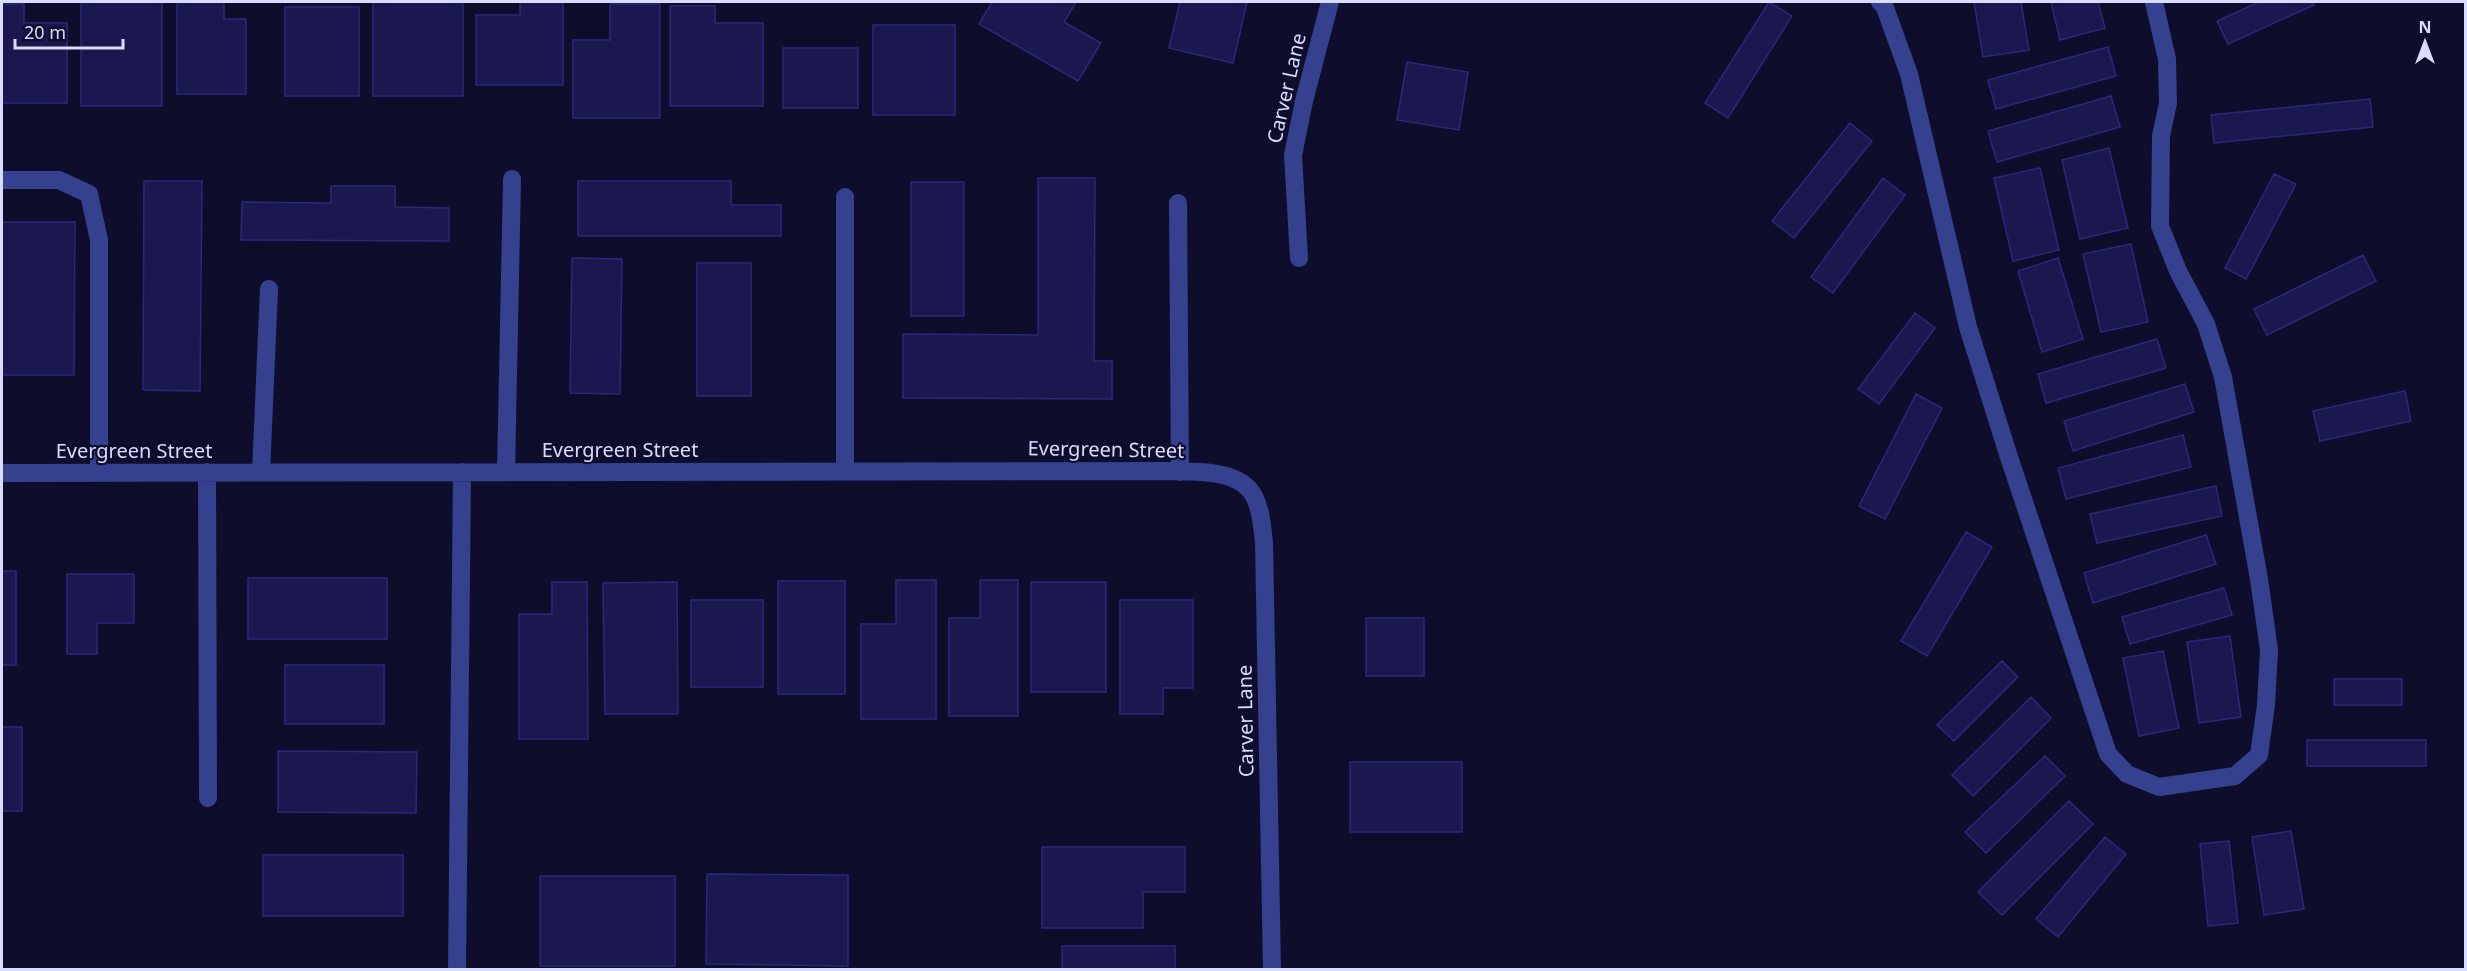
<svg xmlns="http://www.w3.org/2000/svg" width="2467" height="971" font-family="'Noto Sans',sans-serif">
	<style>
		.building { fill: #1a184f; stroke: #2b287d; stroke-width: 1.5 }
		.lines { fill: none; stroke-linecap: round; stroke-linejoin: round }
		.minor { stroke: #35418f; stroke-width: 18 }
		.labels { text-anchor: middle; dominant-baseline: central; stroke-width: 4.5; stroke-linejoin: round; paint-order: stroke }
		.street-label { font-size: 20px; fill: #d9dbff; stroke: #0e0e2c }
	</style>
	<rect width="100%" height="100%" fill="#0e0e2c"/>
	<path class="building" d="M 81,2 L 162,2 L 162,106 L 81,106 Z
		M 177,2 L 224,2 L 224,19 L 246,19 L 246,94 L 177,94 Z
		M 373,2 L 463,2 L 463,96 L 373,96 Z
		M 520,2 L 563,2 L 563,85 L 476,85 L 476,15 L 520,15 Z
		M 992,2 L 1076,2 L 1064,22 L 1101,43 L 1078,81 L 979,24 Z
		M 1180,2 L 1247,2 L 1233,63 L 1169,48 Z
		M 1769,2 L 1792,16 L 1728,118 L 1705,103 Z
		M 1974,2 L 2021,2 L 2029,50 L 1983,57 Z
		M 2051,2 L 2098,2 L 2105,28 L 2060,40 Z
		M 2259,2 L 2313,2 L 2314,5 L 2228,44 L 2217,21 Z
		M 2,4 L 24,4 L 24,23 L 67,23 L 67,103 L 2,103 Z
		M 610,4 L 660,4 L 660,118 L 573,118 L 573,40 L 610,40 Z
		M 670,6 L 715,6 L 715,23 L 763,23 L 763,106 L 670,106 Z
		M 285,7 L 359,7 L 359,96 L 285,96 Z
		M 873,25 L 955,25 L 955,115 L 873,115 Z
		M 2108,47 L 2116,76 L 1996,109 L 1988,80 Z
		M 783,48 L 858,48 L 858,108 L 783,108 Z
		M 1407,62 L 1468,72 L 1459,130 L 1397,120 Z
		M 2111,96 L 2120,127 L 1997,162 L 1988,131 Z
		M 2370,99 L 2373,127 L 2214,143 L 2211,115 Z
		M 1850,123 L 1872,141 L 1794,238 L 1772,221 Z
		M 2109,148 L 2128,228 L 2080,239 L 2062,160 Z
		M 2040,168 L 2059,250 L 2013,261 L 1994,178 Z
		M 2274,174 L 2296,184 L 2246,279 L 2225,268 Z
		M 1038,178 L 1095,178 L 1094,361 L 1112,361 L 1112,399 L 903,398 L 903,334 L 1038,335 Z
		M 1883,178 L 1905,195 L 1833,293 L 1811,277 Z
		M 144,181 L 202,181 L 200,391 L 143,390 Z
		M 578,181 L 731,181 L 731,205 L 781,205 L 781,236 L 578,236 Z
		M 911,182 L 964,182 L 964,316 L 911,316 Z
		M 331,186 L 395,186 L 395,207 L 449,208 L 449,241 L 241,240 L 242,202 L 331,203 Z
		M 2,222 L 75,222 L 74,375 L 2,375 Z
		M 2131,244 L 2148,322 L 2101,332 L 2083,254 Z
		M 2363,255 L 2376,281 L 2267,335 L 2254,309 Z
		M 572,258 L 622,259 L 620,394 L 570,393 Z
		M 2058,258 L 2083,339 L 2042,352 L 2018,271 Z
		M 697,263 L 751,263 L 751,396 L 697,396 Z
		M 1915,313 L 1935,328 L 1879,404 L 1858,389 Z
		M 2157,339 L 2166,368 L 2046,403 L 2038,374 Z
		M 2185,384 L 2194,412 L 2073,451 L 2064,421 Z
		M 2405,391 L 2411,421 L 2320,441 L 2313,411 Z
		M 1916,394 L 1942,408 L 1885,519 L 1859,506 Z
		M 2183,435 L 2191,467 L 2066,499 L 2058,468 Z
		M 2216,486 L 2222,516 L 2097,543 L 2090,514 Z
		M 1966,532 L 1992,547 L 1927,656 L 1901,641 Z
		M 2206,535 L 2216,564 L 2093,603 L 2084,573 Z
		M 2,571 L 16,571 L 16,665 L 2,665 Z
		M 67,574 L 134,574 L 134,623 L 97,623 L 97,654 L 67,654 Z
		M 248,578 L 387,578 L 387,639 L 248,639 Z
		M 896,580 L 936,580 L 936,719 L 861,719 L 861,624 L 896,624 Z
		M 980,580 L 1018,580 L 1018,716 L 949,716 L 949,618 L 980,618 Z
		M 778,581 L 845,581 L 845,694 L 778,694 Z
		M 552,582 L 587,582 L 588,739 L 519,739 L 519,614 L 552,614 Z
		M 677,582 L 678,714 L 605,714 L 603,583 Z
		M 1031,582 L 1106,582 L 1106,692 L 1031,692 Z
		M 2224,588 L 2232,615 L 2130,644 L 2122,617 Z
		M 691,600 L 763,600 L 763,687 L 691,687 Z
		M 1120,600 L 1193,600 L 1193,688 L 1163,688 L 1163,714 L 1120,714 Z
		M 1366,618 L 1424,618 L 1424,676 L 1366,676 Z
		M 2230,636 L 2241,717 L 2199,723 L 2187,642 Z
		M 2163,651 L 2179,728 L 2139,736 L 2123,658 Z
		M 2002,661 L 2018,677 L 1954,741 L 1937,725 Z
		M 285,665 L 384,665 L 384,724 L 285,724 Z
		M 2334,679 L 2402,679 L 2402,705 L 2334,705 Z
		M 2031,697 L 2051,718 L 1973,796 L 1952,775 Z
		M 2,727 L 22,727 L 22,811 L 2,811 Z
		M 2307,740 L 2426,740 L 2426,766 L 2307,766 Z
		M 278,751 L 417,752 L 416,813 L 278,812 Z
		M 2045,756 L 2065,776 L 1986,853 L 1965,832 Z
		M 1350,762 L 1462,762 L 1462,832 L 1350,832 Z
		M 2069,801 L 2093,824 L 2002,915 L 1978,892 Z
		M 2291,831 L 2304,909 L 2264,915 L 2252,837 Z
		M 2105,837 L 2126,854 L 2058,937 L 2036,919 Z
		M 2229,841 L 2238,923 L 2208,926 L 2200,844 Z
		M 1042,847 L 1185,847 L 1185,892 L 1143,892 L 1143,928 L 1042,928 Z
		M 263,855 L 403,855 L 403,916 L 263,916 Z
		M 707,874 L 848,875 L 848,966 L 706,964 Z
		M 540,876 L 675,876 L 675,966 L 540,966 Z
		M 1062,946 L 1175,946 L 1175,970 L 1062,970 Z"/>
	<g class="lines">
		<path class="minor" d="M 1880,2 L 1884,5 L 1909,74 L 1968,327 L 2008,454 L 2108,754 L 2127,774 L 2159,787 L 2235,776 L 2259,755 L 2266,705 L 2269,650 L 2259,579 L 2223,377 L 2206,324 L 2178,271 L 2160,226 L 2161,136 L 2168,103 L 2167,59 L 2154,2
			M 2,180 L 59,180 L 89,194 L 99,240 L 99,473
			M 845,197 L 845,471
			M 1178,203 L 1180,472
			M 1299,258 L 1293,155 L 1304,101 L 1330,2
			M 207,472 L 208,798
			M 261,472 L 269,289
			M 506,472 L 512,179
			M 2,473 L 1167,471 C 1193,472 1239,468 1254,496 C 1261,510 1262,526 1264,542 L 1272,970
			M 457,970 L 462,472"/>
	</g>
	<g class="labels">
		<g class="street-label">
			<text transform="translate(1286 88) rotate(-77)">Carver Lane</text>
			<text x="620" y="449">Evergreen Street</text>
			<text transform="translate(1106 449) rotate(1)">Evergreen Street</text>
			<text x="134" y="450">Evergreen Street</text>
			<text transform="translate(1245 721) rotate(-91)">Carver Lane</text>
		</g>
	</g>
	<rect width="2467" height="971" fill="none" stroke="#d9dbff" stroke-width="6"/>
	<g transform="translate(2425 42)" stroke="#0e0e2c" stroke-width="4.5" paint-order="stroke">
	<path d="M0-4.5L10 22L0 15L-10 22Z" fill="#d9dbff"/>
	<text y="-9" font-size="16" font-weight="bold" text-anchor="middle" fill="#d9dbff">N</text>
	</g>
	<path d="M15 39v9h108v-9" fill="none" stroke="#d9dbff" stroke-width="3"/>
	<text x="24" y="39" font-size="18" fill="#d9dbff" stroke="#0e0e2c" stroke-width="4.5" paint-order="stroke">20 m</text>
</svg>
